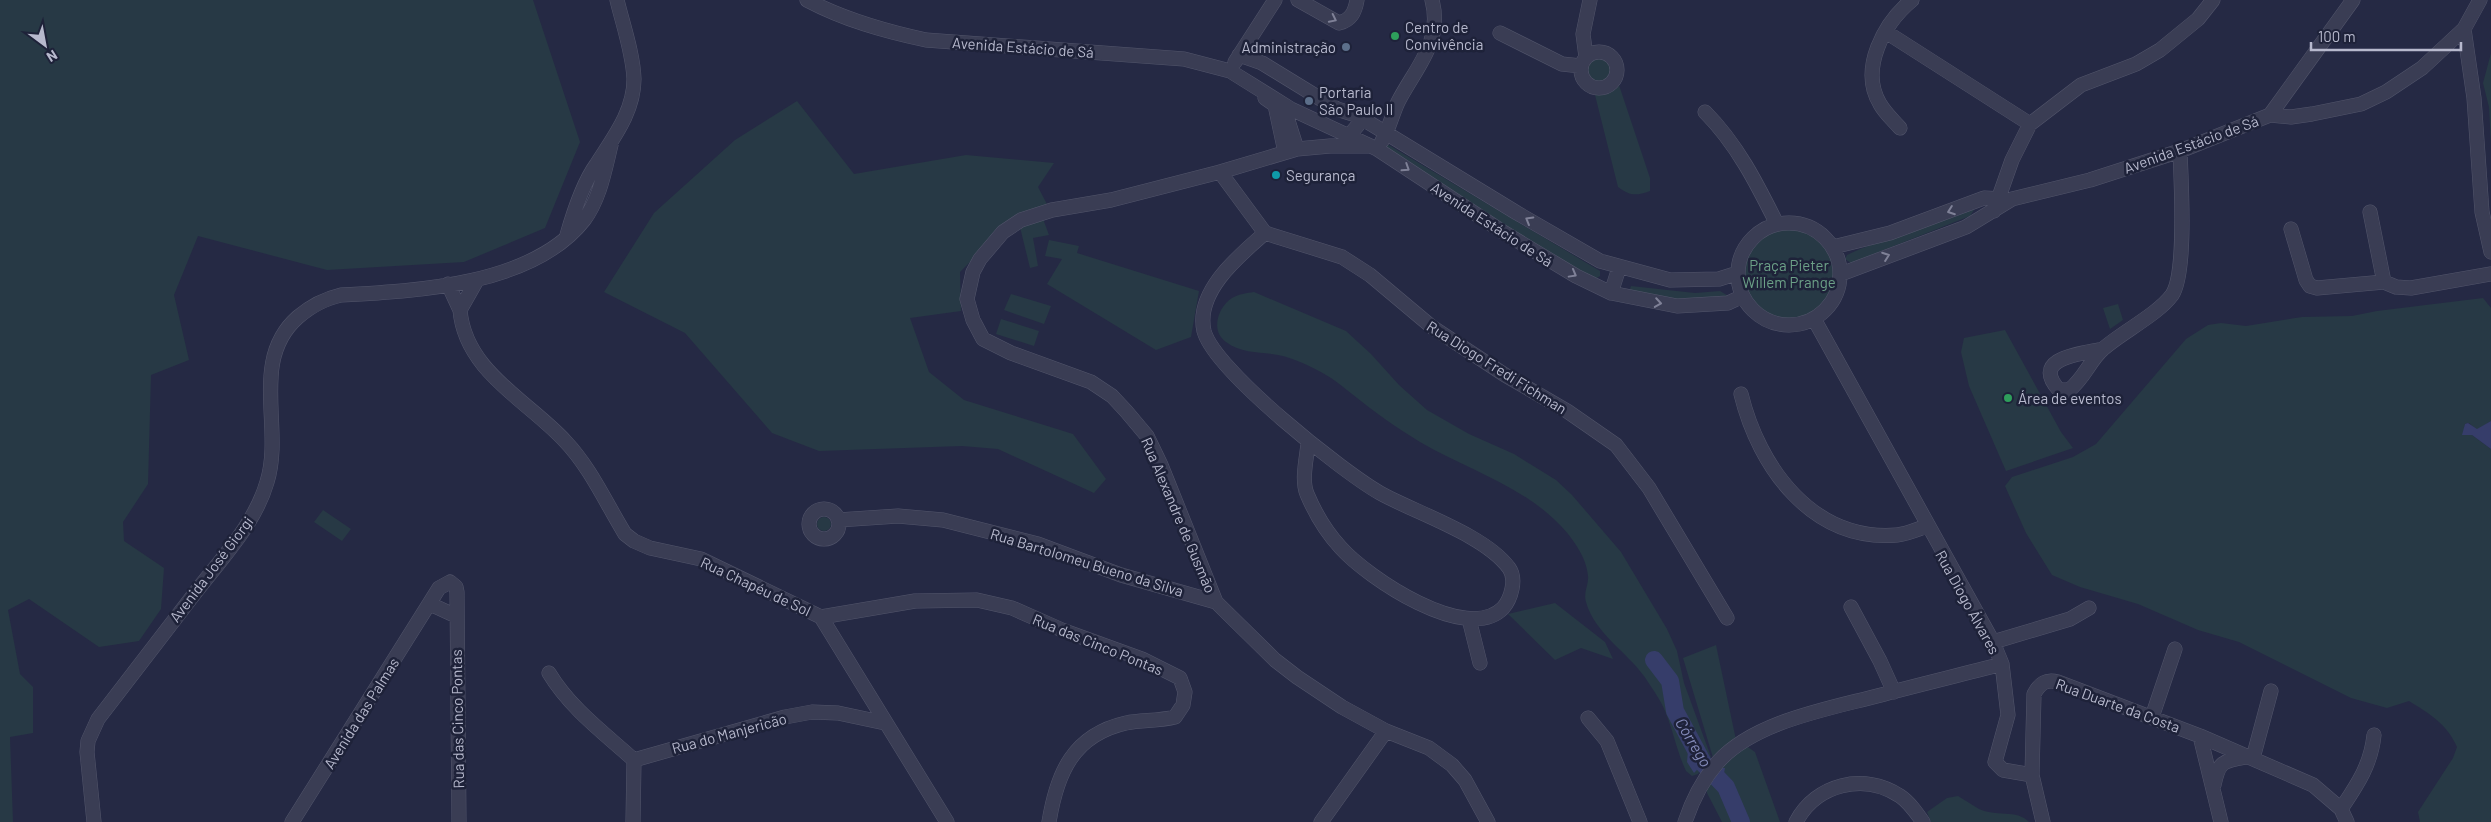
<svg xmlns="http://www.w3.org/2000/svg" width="2491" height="822" font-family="Barlow,sans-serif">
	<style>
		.green { fill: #273945; fill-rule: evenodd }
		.water { fill: #363d6a }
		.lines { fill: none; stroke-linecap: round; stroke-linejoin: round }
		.river { stroke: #363d6a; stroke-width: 18 }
		.minor-casing { stroke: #52556b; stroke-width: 15 }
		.minor { stroke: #3a3d54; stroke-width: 14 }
		.oneway { stroke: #7f8197 }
		.leisure-dot { fill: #2e9e5b; stroke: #1e2239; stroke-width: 2 }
		.service-dot { fill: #5c6f8a; stroke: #1e2239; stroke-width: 2 }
		.culture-dot { fill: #0f9aa8; stroke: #1e2239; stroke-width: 2 }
		.labels { text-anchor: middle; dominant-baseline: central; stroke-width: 5; stroke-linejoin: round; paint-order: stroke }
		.poi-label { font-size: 15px; fill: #b7b9cd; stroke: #1e2239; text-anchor: start }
		.street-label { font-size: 15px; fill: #b7b9cd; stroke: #1e2239 }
		.park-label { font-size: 15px; fill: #6ca087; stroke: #1e2239 }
		.water-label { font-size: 16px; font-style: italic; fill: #848bba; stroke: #1e2239 }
	</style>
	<rect width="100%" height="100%" fill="#252944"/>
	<path class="green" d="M 0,0 L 533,0 L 580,142 L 545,228 L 464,262 L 327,270 L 198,236 L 174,295 L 189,360 L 151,375 L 148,484 L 123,522 L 124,541 L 164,568 L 161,609 L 139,641 L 99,647 L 29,599 L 8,610 L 20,674 L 33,687 L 33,733 L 10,737 L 13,822 L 0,822 Z
		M 2491,53 L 2491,145 L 2489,107 L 2483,83 Z
		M1585 70a14 14 0 1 1 28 0a14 14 0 1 1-28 0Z
		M 1619,85 L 1650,178 L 1650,191 C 1636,196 1630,196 1618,187 L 1595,95 L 1608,94 Z
		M 797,101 L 854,174 L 966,155 L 1054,163 L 1038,187 L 1049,208 L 976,256 L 960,272 L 961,311 L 910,318 L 929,372 L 964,400 L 1073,434 L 1106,479 L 1094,493 L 998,449 L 962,446 L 819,451 L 772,433 L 685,333 L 604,292 L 654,213 L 735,140 Z
		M 1387,144 L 1600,271 L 1600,276 L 1592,281 L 1386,155 L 1385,145 Z
		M 1967,209 L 1974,210 L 1970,216 L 1851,263 L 1845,259 L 1847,255 L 1860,249 Z
		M 1042,216 L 1049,235 L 1033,238 L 1038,266 L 1030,268 L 1019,223 Z
		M 1788,222 C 1806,224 1819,230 1830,244 C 1873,297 1783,362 1743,296 L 1741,298 C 1735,259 1744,229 1788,222 Z
		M 1049,240 L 1079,246 L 1077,253 L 1199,291 L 1191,337 L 1156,350 L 1047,284 L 1062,259 L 1045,256 Z
		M 1631,286 L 1695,293 L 1720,291 L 1730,297 L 1687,303 L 1629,292 Z
		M 1254,292 L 1346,331 L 1371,354 L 1399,385 L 1427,410 L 1469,434 L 1514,454 L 1556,480 L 1572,495 L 1621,552 L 1667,629 L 1677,651 L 1684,683 L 1711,757 L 1698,774 L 1692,776 L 1686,771 C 1677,752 1673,730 1665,711 C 1661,701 1654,691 1648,682 C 1631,654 1595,635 1586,602 C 1583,592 1589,585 1588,576 C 1587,558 1572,537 1559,524 C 1521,485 1466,469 1420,442 C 1397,428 1373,411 1352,394 C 1345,389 1339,383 1331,378 C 1317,369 1300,361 1283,356 C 1264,351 1243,355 1226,342 C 1210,331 1218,307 1232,298 C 1239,294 1247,293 1254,292 Z
		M 1011,294 L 1051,306 L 1044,324 L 1004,310 Z
		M 2483,298 L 2491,308 L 2491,421 L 2477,430 L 2469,423 L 2465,424 L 2463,435 L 2472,435 L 2491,449 L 2491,822 L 2420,822 L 2418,812 L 2453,758 L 2457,747 C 2447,724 2430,714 2409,701 L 2387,708 L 2351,698 L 2239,642 L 2198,630 L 2138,604 L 2080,587 L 2052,575 L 2026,533 L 2005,486 L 2012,477 L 2073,457 L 2096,444 L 2186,339 L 2208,325 L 2221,323 L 2246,326 L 2302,317 L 2352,316 L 2377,311 Z
		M 2118,304 L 2123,320 L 2110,329 L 2103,308 Z
		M 1001,319 L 1039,331 L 1034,346 L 996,334 Z
		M 2005,330 L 2061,432 L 2073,448 L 2006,471 L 1969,386 L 1961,352 L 1964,338 Z
		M 323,510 L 351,529 L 342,541 L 314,522 Z
		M817 524a7 7 0 1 1 14 0a7 7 0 1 1-14 0Z
		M 1555,603 L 1605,642 L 1613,659 L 1581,648 L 1555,660 L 1508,614 Z
		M 1716,645 L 1736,740 L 1714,761 L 1683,658 Z
		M 1745,745 L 1755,752 L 1780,822 L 1722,822 L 1707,793 L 1706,784 L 1726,760 ZM 1721,768 L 1731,781 L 1733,795 L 1714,785 L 1715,781 L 1712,780 Z
		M 1958,796 C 1965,800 1972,805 1979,809 C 1995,817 2017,809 2029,822 L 1931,822 L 1927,812 L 1947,798 Z"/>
	<path class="water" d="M 2491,421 L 2491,449 L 2472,435 L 2462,435 L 2465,424 L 2468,423 L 2477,429 Z
		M 1704,748 L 1709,757 L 1694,773 L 1687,762 L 1688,751 Z
		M 1721,768 L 1725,768 L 1724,773 L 1731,781 L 1733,795 L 1729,797 L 1725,790 L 1714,784 L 1715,781 L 1711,780 Z"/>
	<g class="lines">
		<path class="river" d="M 1654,660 L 1670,681 L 1675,711 L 1703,763 L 1726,787 L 1741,822"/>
		<g class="minor-casing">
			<path id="minor" d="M 807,0 C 845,20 884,31 926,40 L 1184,59 L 1230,71 L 1291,109 L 1377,149 L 1503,232 L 1576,276 L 1611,293 L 1677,306 L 1728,303 L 1743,296
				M 1298,0 L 1339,23 C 1351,20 1355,12 1357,0
				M 2464,29 L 2474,98 L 2482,212 L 2491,252
				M 1886,32 L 2030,124
				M 1500,33 L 1562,64 L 1581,66
				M1581 70a18 18 0 1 1 36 0a18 18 0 1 1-36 0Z
				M 1239,55 L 1262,63 L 1337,109 L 1359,116 L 1363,119 L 1348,137
				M 1586,57 L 1583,34 L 1590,0
				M 1235,62 L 1275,0
				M 1265,98 L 1275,105 L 1285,152
				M 1280,108 L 1285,111 L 1297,149
				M 1705,112 C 1737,144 1757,184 1777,224
				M 2270,115 L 2353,0
				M 1363,119 L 1517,213 L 1600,261 L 1670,280 L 1719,279 L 1738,273
				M 1900,128 C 1893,120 1885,113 1880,104 C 1859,69 1884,23 1912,0
				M 1382,141 C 1389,129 1392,115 1398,102 C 1416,67 1443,42 1432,0
				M 1370,146 L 1330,146 L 1297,149 L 1220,172 L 1111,200 L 1052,210 L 1021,220 L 1003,232 L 980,259 L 973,272 L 967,299 L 973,320 L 983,339 L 1011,353 L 1091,382 L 1112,396 L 1126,411 L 1147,436 L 1161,465 L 1216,602 L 1275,660 L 1297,677 L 1342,707 L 1386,731 L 1429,748 L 1452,765 L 1465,780 L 1488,822
				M 1220,172 L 1265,233 L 1342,257 L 1370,275 L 1432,327 L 1505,375 L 1567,411 L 1616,445 L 1649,488 L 1727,618
				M 1994,211 L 2012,160 L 2030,124 L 2081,85 L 2136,64 L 2160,50 L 2198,19 L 2213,0
				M 2370,212 L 2384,282
				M1738 274a51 51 0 1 1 102 0a51 51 0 1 1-102 0Z
				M 2291,229 L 2306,280 L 2310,286 L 2317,288 L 2384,282 L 2396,287 L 2411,288 L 2491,274
				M 1265,233 C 1240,255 1195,291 1204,331 C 1214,370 1343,472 1380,493 C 1416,513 1485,535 1509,568 C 1517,579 1511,599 1503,608 C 1467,645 1367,577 1341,548 C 1327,533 1315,513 1307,494 C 1301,480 1307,457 1308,443
				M 567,235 C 573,214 583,183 596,165 C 613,138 634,112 634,79 C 633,53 623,25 617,0
				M 1833,247 L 1890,233 L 1984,198 L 2004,199
				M 1841,274 L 1966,227 L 2012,199 L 2090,180 L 2180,151 L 2270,115 L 2291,117 L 2312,114 L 2361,104 L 2386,92 L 2422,68 L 2464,29 L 2480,0
				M 477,280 L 460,310 C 465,371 527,400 565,441 C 590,467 606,503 625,534 L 634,541 L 650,548 L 701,559 L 821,617 L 947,822
				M 448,284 L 460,310
				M 1611,293 L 1619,268
				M 2103,349 C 2080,354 2030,358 2059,390 L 2069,390 C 2084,379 2090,360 2103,349 C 2122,332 2157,315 2172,295 C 2187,273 2181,180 2180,151
				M 1741,394 C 1759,468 1813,542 1897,535 C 1907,534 1918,529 1927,526
				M809 524a15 15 0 1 1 30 0a15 15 0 1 1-30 0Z
				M 838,520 L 898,516 L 943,520 L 1038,544 L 1121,575 L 1216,602
				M 430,604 L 456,616
				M 1851,607 L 1880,661 L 1894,692
				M 821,617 L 915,601 L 977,600 L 1012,608 L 1062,630 L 1142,659 L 1180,678 L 1185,692 L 1183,705 L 1175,717 C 1159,721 1142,720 1126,723 C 1073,735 1057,773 1049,822
				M 1469,619 L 1480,663
				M 1993,642 L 2070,619 L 2089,608
				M 2002,664 L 2008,715 L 1995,762 L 2003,770 L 2032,775 L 2043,822
				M 549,673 C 570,708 604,733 634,760
				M 2152,717 L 2175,649
				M 1588,718 L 1607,741 L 1640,822
				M 2200,736 L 2313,785 L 2341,809 L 2347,822
				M 2253,758 L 2271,691
				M 2032,775 L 2034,694 C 2040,683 2046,679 2058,682 L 2200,736 L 2221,822
				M 2214,785 C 2219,761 2223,761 2246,757
				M 2341,809 C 2357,785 2371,765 2374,735
				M 94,822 L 87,752 L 88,741 L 98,719 C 130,677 163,635 195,593 C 221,559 255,524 267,482 C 284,428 249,360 298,317 C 312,305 324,299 341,295 C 418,291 533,285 584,220 C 600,199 605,169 611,145
				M 292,822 L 439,588 L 450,582 L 456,587 L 457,592 L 459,822
				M 633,822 L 634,760 L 785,717 L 812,712 L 838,713 L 885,723
				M 1321,822 L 1386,731
				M 1685,822 C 1692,801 1703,779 1718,762 C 1754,722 1827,709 1877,696 C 1918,685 1960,675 2002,664 L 1993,642 L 1814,319
				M 1796,822 C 1816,784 1864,772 1900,796 C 1909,802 1916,812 1923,822"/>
		</g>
		<use href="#minor" class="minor"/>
	</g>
	<defs><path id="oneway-chevron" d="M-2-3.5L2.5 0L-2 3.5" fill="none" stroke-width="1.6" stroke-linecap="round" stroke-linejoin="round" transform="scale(1.25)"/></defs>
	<g class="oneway">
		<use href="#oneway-chevron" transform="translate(1333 19) rotate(26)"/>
		<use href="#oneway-chevron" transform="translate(1406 168) rotate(33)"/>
		<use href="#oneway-chevron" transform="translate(1951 211) rotate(160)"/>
		<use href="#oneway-chevron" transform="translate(1529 220) rotate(-150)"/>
		<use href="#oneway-chevron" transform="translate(1886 256) rotate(-20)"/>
		<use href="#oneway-chevron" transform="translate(1573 274) rotate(29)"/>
		<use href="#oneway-chevron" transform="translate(1658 303) rotate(9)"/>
	</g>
	<g class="leisure-dot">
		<circle cx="1395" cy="36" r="5"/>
		<circle cx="2008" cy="398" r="5"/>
	</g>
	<g class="service-dot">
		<circle cx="1346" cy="47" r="5"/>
		<circle cx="1309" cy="101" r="5"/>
	</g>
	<circle class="culture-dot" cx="1276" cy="175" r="5"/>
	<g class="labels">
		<g class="poi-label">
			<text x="1405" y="27">Centro de<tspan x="1405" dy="17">Convivência</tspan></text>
			<text x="1336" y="47" text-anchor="end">Administração</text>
			<text x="1319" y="92">Portaria<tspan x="1319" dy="17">São Paulo II</tspan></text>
			<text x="1286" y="175">Segurança</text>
			<text x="2018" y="398">Área de eventos</text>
		</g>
		<g class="street-label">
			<text transform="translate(1023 47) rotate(4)">Avenida Estácio de Sá</text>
			<text transform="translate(2191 144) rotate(-20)">Avenida Estácio de Sá</text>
			<text transform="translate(1492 224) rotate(33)">Avenida Estácio de Sá</text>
			<text transform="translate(1497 367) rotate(32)">Rua Diogo Fredi Fichman</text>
			<text transform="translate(1179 515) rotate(67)">Rua Alexandre de Gusmão</text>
			<text transform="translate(1087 562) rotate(17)">Rua Bartolomeu Bueno da Silva</text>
			<text transform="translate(211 569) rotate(-53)">Avenida José Giorgi</text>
			<text transform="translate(756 586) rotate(25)">Rua Chapéu de Sol</text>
			<text transform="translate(1968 602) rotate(61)">Rua Diogo Álvares</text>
			<text transform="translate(1098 644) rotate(22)">Rua das Cinco Pontas</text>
			<text transform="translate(2118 705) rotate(20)">Rua Duarte da Costa</text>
			<text transform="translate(361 713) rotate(-58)">Avenida das Palmas</text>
			<text transform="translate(457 719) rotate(-91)">Rua das Cinco Pontas</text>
			<text transform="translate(729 733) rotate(-15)">Rua do Manjericão</text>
		</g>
		<g class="park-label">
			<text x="1789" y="265">Praça Pieter<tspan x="1789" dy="17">Willem Prange</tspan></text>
		</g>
		<g class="water-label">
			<text transform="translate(1694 742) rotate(59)">Córrego</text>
		</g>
	</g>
	<g transform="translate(45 45) rotate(148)" stroke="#1e2239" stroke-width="4" paint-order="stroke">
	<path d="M0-4L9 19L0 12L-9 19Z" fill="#b7b9cd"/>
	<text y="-8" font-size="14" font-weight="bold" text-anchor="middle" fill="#b7b9cd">N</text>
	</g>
	<path d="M2311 42v8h150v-8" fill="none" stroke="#b7b9cd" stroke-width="2.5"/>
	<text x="2318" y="42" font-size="15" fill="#b7b9cd" stroke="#1e2239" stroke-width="4" paint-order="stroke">100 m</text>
</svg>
